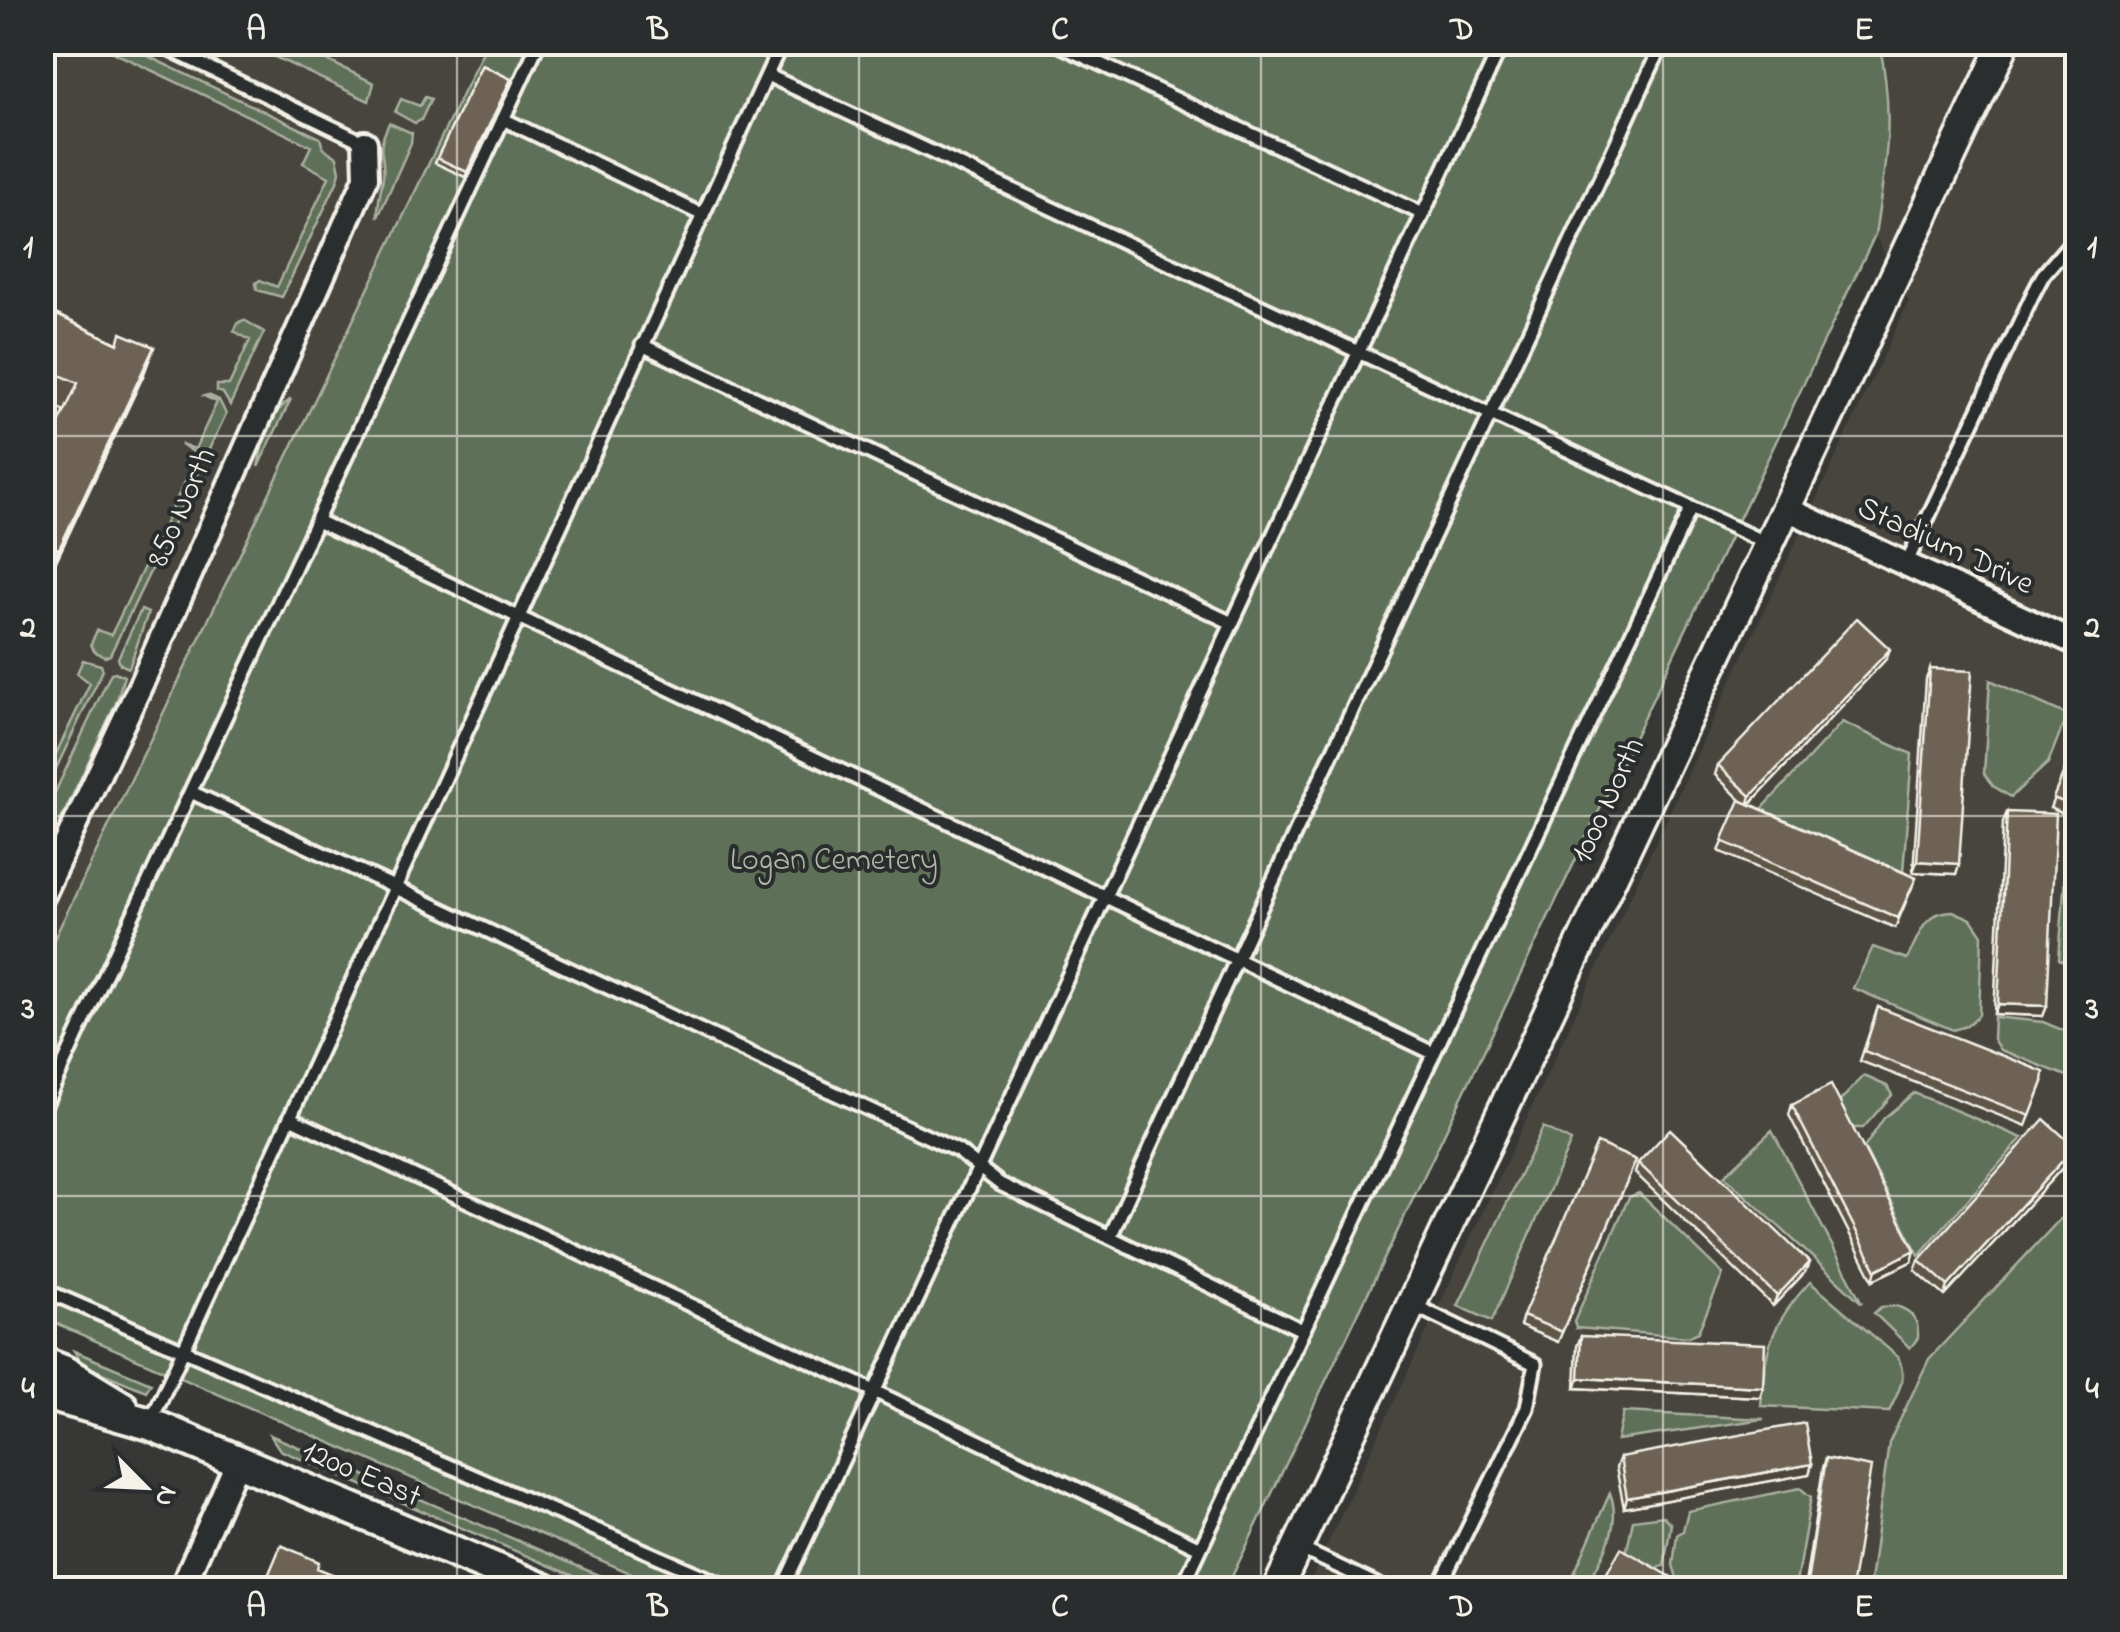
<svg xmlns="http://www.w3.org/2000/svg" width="2120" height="1632" font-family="'Indie Flower',sans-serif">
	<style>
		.built { fill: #47453e }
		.green { fill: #5f6f58; stroke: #aab0a0; stroke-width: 2.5 }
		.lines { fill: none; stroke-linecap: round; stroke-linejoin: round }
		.service-casing { stroke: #f4f1e8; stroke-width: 19 }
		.minor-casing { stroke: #f4f1e8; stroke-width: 30 }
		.tertiary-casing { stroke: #f4f1e8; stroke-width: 35 }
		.secondary-casing { stroke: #f4f1e8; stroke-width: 38 }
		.service { stroke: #2a2d2e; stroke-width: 11 }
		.minor { stroke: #2a2d2e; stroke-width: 22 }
		.tertiary { stroke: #2a2d2e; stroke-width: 28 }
		.secondary { stroke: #2a2d2e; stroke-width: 30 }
		.wall { fill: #5e5447; stroke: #f4f1e8; stroke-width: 2.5 }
		.shaded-wall { fill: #4c453a; stroke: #f4f1e8; stroke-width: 2.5 }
		.building { fill: #6d6253; stroke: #f4f1e8; stroke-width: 2.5 }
		.grid { fill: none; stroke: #f4f1e8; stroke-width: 2.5; stroke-opacity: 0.55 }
		.labels { text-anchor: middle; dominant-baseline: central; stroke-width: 8; stroke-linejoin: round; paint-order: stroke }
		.street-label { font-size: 32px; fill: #f4f1e8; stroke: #2a2d2e }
		.park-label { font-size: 32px; fill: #b1b6a7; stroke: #2a2d2e }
		.neatline { fill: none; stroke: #f4f1e8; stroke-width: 4 }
		.grid-label { font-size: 32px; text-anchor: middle; font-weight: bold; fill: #f4f1e8 }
	</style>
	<rect width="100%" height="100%" fill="#373835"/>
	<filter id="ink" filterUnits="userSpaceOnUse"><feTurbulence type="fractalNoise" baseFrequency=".01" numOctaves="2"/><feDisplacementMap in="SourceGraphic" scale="20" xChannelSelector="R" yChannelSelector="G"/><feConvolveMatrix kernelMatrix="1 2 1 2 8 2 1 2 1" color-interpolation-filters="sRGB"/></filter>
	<g filter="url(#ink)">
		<path class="built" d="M 43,43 L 487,43 L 43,964 Z
			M 1879,43 L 2077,43 L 2077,1589 L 1306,1590 L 1909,301 L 1875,235 L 1888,150 L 1888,82 Z"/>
		<path class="green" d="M 94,43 L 120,43 L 320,138 L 323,148 L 337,157 L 340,172 L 337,182 L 282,297 L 257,290 L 256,283 L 260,280 L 277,287 L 329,177 L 303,163 L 311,146 Z
			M 245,43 L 291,43 L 374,83 L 369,101 Z
			M 487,43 L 1879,43 C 1895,112 1886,165 1875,235 L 1226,1589 L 667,1589 L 43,1318 L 42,964 Z
			M 425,97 L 431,99 L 421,120 L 415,123 L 395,112 L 401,99 L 420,106 Z
			M 389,123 L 412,133 L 411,143 L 378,217 C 377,202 381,192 383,177 C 386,150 374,155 389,123 Z
			M 244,320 L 264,332 L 230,405 L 223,393 L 217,391 L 217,385 L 229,385 L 250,340 L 234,331 L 239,322 Z
			M 208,395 L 219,400 L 226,414 L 110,655 L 105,657 L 94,651 L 91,644 L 97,630 L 111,635 L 198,455 L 181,444 L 195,449 L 217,402 L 204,396 Z
			M 291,399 L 258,467 C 264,438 266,417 291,399 Z
			M 141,610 L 148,613 L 129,668 L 120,664 L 118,658 Z
			M 83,660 L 101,665 L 103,670 L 43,796 L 43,781 L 90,683 L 77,673 Z
			M 115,672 L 124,676 L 116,703 L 43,858 L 43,818 L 111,673 Z
			M 1990,680 L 2067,715 L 2048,763 L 2011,797 L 1993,786 L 1984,774 Z
			M 1842,722 L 1912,754 L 1903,872 L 1761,810 Z
			M 2068,835 L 2077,839 L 2077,967 L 2059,959 Z
			M 1953,911 L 1971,919 L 1982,935 L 1979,1015 L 1967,1026 L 1953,1030 L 1853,988 L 1873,947 L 1907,959 C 1919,936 1924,911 1953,911 Z
			M 1994,1017 L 2043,1022 L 2077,1036 L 2077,1080 L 2000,1050 L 1993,1039 Z
			M 1864,1076 L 1887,1086 L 1892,1095 L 1863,1128 L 1852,1128 L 1839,1102 Z
			M 1914,1093 L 2022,1138 L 1919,1255 L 1864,1148 L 1884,1118 Z
			M 1543,1127 L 1571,1141 L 1492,1321 L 1458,1306 Z
			M 1772,1130 L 1862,1303 L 1724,1176 Z
			M 1639,1193 L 1723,1274 L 1698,1332 L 1688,1337 L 1576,1328 L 1574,1322 L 1629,1197 Z
			M 2077,1201 L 2077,1589 L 1869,1589 L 1889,1443 L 1929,1359 Z
			M 1810,1282 L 1898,1357 C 1908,1378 1898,1392 1889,1412 L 1761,1406 C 1765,1348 1770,1325 1810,1282 Z
			M 1896,1306 C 1913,1311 1919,1321 1918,1338 L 1910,1348 L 1874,1313 L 1881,1307 Z
			M 74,1351 L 151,1383 L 146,1391 L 83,1365 Z
			M 1623,1412 L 1764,1419 L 1617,1440 Z
			M 270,1435 L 631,1589 L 604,1589 L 280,1450 Z
			M 1800,1488 L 1811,1497 L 1795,1589 L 1691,1589 L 1678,1581 L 1673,1565 L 1677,1535 L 1683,1531 L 1688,1511 Z
			M 1610,1493 C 1623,1526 1601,1561 1584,1589 L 1569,1585 Z
			M 1663,1516 L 1671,1524 L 1664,1566 L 1650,1570 L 1626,1554 L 1633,1520 Z"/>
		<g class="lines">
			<g class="service-casing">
				<path id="service" d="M 155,42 L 365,143
					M 1053,42 L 1423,214
					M 767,75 L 1768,544
					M 503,119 L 703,215
					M 642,345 L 1232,623
					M 317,521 L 1433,1053
					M 1906,564 L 2032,296 L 2043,275 L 2078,234
					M 191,792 L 958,1151 L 1000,1184 L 1302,1330
					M 42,1111 L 539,42
					M 290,1118 L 874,1391 L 1200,1548
					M 1110,1237 C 1290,837 1480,441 1663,42
					M 42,1289 L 735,1590
					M 1411,1304 L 1535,1364 L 1527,1408 L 1438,1590
					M 151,1421 L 782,42
					M 1297,1547 L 1388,1590
					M 782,1590 L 1503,42
					M 1181,1590 L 1691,508"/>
			</g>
			<g class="minor-casing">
				<path id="minor" d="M 1785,508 L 2078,644
					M 42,895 L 143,680 L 366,178 L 365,143
					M 181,1590 L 238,1461"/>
			</g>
			<g class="tertiary-casing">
				<path id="tertiary" d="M 1277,1590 L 2005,42"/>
			</g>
			<g class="secondary-casing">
				<path id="secondary" d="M 42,1363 L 63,1371 L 122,1407
					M 42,1393 L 150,1424 L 545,1590"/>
			</g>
			<use href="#service" class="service"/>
			<use href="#minor" class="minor"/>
			<use href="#tertiary" class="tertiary"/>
			<use href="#secondary" class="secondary"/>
		</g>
		<path class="wall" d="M 482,65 L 511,79 L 465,177 L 435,163 Z
			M 42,308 L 117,343 L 154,347 L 143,376 L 48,578 L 46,577 L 42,583 L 42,460 L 65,411 L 42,401 Z
			M 1886,659 L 1750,804 L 1916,878 L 1895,928 L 1719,851 L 1742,801 L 1715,775 L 1718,765 Z
			M 1930,669 L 1959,864 L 1956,874 L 1913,872 L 1926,679 Z
			M 2070,758 L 2078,762 L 2078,820 L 2050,808 Z
			M 2007,812 L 2047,1006 L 2043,1016 L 1994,1014 L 2003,822 Z
			M 1878,1007 L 2043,1082 L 2026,1126 L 1860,1061 Z
			M 1792,1105 L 1915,1250 L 1912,1261 L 1873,1280 L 1789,1115 Z
			M 2075,1147 L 2072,1157 L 1945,1296 L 1915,1270 L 1919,1260 Z
			M 1636,1160 L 1558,1342 L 1520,1326 L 1523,1316 Z
			M 1638,1163 L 1809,1262 L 1805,1272 L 1773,1306 L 1635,1173 Z
			M 1581,1336 L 1760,1397 L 1575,1388 L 1577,1346 Z
			M 1620,1457 L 1812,1464 L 1809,1474 L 1624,1508 L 1616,1467 Z
			M 1826,1458 L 1851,1590 L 1804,1590 L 1823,1468 Z"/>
		<path class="shaded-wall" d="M 154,347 L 143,376 L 48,578 L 59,549 Z
			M 56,548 L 46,577 L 42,583 L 46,568 Z
			M 1890,649 L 1886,659 L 1748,806 L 1751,796 Z
			M 1917,861 L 1959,864 L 1956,874 L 1913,872 Z
			M 1998,1004 L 2047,1006 L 2043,1016 L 1994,1014 Z
			M 2075,1147 L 2072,1157 L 1945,1296 L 1948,1286 Z
			M 1915,1250 L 1912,1261 L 1873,1280 L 1876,1270 Z
			M 1809,1262 L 1805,1272 L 1773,1306 L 1777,1296 Z
			M 1579,1378 L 1763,1387 L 1760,1397 L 1575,1388 Z
			M 1812,1464 L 1809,1474 L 1624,1508 L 1627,1498 Z"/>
		<path class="building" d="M 482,65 L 511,79 L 467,172 L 437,158 Z
			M 42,308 L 118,344 L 121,333 L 154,347 L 59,549 L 56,548 L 46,568 L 42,566 L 42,460 L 78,383 L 42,367 Z
			M 1857,618 L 1890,649 L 1751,796 L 1718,765 Z
			M 1930,669 L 1972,671 L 1959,864 L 1917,861 Z
			M 2070,758 L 2078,762 L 2078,808 L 2053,798 Z
			M 1740,800 L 1916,878 L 1898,918 L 1722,841 Z
			M 2007,812 L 2056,814 L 2047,1006 L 1998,1004 Z
			M 1878,1007 L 2044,1072 L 2043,1082 L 2030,1116 L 1864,1051 Z
			M 1831,1085 L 1915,1250 L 1876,1270 L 1792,1105 Z
			M 2044,1119 L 2075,1147 L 1948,1286 L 1919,1260 Z
			M 1670,1129 L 1809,1262 L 1777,1296 L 1638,1163 Z
			M 1597,1143 L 1636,1160 L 1562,1332 L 1523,1316 Z
			M 1581,1336 L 1765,1344 L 1763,1387 L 1579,1378 Z
			M 1805,1423 L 1812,1464 L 1627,1498 L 1620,1457 Z
			M 1826,1458 L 1871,1467 L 1851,1590 L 1806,1590 Z
			M 281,1545 L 319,1562 L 317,1568 L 337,1576 L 331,1590 L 262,1590 Z
			M 1621,1548 L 1694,1590 L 1608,1590 L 1600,1585 Z"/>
	</g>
	<path class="grid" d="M 457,42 L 457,1590M 859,42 L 859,1590M 1261,42 L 1261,1590M 1663,42 L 1663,1590M 42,436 L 2078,436M 42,816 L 2078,816M 42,1196 L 2078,1196"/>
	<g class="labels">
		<g class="street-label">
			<text transform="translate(183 508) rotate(-66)">850 North</text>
			<text transform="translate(1945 547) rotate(25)">Stadium Drive</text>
			<text transform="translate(1609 801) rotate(-65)">1000 North</text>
			<text transform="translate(361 1475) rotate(23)">1200 East</text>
		</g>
		<g class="park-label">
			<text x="834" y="861">Logan Cemetery</text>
		</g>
	</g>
	<rect width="2120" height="1632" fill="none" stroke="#2a2d2e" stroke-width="110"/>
	<g transform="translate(145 1487) rotate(114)" stroke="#2a2d2e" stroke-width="8" paint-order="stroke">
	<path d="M0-8L18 38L0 25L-18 38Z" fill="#f4f1e8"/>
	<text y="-15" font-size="28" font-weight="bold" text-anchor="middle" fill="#f4f1e8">N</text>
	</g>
	<rect x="55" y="55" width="2010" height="1522" class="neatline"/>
	<g class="grid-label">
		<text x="256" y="39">A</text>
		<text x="658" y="39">B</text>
		<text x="1060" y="39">C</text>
		<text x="1462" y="39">D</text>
		<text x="1864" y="39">E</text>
		<text x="28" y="257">1</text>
		<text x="2092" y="257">1</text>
		<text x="28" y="637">2</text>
		<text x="2092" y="637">2</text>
		<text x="28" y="1018">3</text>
		<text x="2092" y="1018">3</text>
		<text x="28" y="1398">4</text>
		<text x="2092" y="1398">4</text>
		<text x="256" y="1616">A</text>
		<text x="658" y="1616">B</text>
		<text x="1060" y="1616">C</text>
		<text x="1462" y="1616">D</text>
		<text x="1864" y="1616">E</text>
	</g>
</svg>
